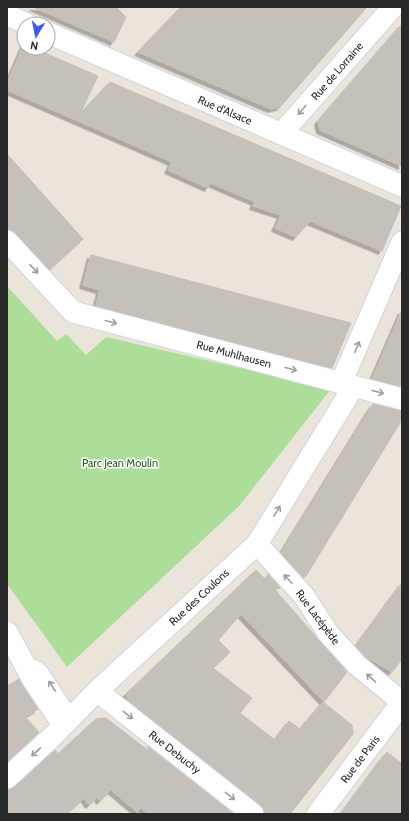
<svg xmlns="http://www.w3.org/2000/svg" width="409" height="821" font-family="Cabin,sans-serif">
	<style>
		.green { fill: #acde99 }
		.building { fill: #c5c1ba; stroke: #c5c0b4; filter: url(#shadow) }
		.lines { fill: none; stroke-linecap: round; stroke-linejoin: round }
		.service-casing { stroke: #cfd2e0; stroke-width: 13 }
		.minor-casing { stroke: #cfd2e0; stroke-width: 23 }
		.secondary-casing { stroke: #cfd2e0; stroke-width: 24 }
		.service { stroke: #fff; stroke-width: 11 }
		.minor { stroke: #fff; stroke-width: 21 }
		.secondary { stroke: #fff; stroke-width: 22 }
		.oneway { stroke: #9e9e9e }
		.labels { text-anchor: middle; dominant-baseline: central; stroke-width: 3; stroke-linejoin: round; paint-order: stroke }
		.street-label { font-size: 11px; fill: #282828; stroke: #fff }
		.park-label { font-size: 11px; fill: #27601d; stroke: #fff }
	</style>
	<defs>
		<filter id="shadow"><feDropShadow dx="-3.5" dy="3.5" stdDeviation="0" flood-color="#0004"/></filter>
	</defs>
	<rect width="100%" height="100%" fill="#eae4da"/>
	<path class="green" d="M 7,286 L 57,341 L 66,334 L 86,355 L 106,337 L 331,389 L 239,506 L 67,667 L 7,584 Z"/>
	<path class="building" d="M 33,7 L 116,7 L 126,17 L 114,42 Z
		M 181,7 L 367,7 L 280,107 L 271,109 L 138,52 Z
		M 402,24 L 402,166 L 320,130 L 318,121 Z
		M 24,44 L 24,48 L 33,48 L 98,76 L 80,114 L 110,82 L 401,206 L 382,251 L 310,221 L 296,237 L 275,228 L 281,215 L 253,206 L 255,202 L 211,183 L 208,188 L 168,170 L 172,162 L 7,90 L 7,83 Z
		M 7,154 L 83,239 L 50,269 L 16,233 L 7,228 Z
		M 91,255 L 320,315 L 351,323 L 332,368 L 96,306 L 100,290 L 83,285 Z
		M 402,310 L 402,387 L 372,379 Z
		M 373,404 L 402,411 L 400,423 L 306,576 L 303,577 L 281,553 Z
		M 256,570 L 265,579 L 268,574 L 280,588 L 275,590 L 347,672 L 324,702 L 241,614 L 218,640 L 230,652 L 213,668 L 252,698 L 240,713 L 275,740 L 289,721 L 300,729 L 323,702 L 352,725 L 353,734 L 290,814 L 265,814 L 260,805 L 128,700 L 126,694 Z
		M 402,583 L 402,659 L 392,672 L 365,656 L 356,646 Z
		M 19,679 L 38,709 L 25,717 L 39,732 L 7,762 L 7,686 Z
		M 106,718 L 150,752 L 147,746 L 234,814 L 149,814 L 141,808 L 137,812 L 111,790 L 100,801 L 98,797 L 89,805 L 84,798 L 67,814 L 7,814 L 7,790 L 15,787 L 55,750 L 58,754 L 96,719 Z
		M 387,752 L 402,764 L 402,814 L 341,814 Z"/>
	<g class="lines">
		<g class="service-casing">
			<path id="service" d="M 26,666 C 34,664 38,666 43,672 L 72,716"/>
		</g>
		<g class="minor-casing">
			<path id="minor" d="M 7,15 L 27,24
				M 48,33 L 402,186
				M 281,134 L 393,7
				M 7,241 L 73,312 L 402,399
				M 341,383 L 402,242
				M 257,544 L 304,596 L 328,633 L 357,665 L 402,702
				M 7,632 L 33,680 L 63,725
				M 97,691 L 253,814
				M 7,778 L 54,735 L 97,691 L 257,544 L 354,386"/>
		</g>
		<g class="secondary-casing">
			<path id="secondary" d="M 318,814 L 402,703"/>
		</g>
		<use href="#service" class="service"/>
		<use href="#minor" class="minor"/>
		<use href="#secondary" class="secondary"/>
	</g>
	<defs><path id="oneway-shaft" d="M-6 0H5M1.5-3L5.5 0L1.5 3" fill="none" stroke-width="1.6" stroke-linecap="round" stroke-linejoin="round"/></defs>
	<g class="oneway">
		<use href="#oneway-shaft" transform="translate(302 110) rotate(131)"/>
		<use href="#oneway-shaft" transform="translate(34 269) rotate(47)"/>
		<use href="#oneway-shaft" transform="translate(111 322) rotate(15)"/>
		<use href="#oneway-shaft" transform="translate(357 347) rotate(-67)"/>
		<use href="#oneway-shaft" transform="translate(291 369) rotate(15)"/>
		<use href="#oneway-shaft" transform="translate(378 392) rotate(15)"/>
		<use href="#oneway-shaft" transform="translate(277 511) rotate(-58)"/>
		<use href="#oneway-shaft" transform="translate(288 579) rotate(-132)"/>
		<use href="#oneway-shaft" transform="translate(371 678) rotate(-139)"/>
		<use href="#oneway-shaft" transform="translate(52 686) rotate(-123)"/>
		<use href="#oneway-shaft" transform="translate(128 715) rotate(38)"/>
		<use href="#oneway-shaft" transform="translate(36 752) rotate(137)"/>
		<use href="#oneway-shaft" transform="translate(230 796) rotate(38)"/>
	</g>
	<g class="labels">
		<g class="street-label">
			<text transform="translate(337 71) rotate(-49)">Rue de Lorraine</text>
			<text transform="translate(225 110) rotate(23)">Rue d'Alsace</text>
			<text transform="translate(234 354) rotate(15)">Rue Muhlhausen</text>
			<text transform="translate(199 597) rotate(-43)">Rue des Coulons</text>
			<text transform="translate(318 617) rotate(53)">Rue Lacépède</text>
			<text transform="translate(175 752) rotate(38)">Rue Debuchy</text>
			<text transform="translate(360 759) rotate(-53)">Rue de Paris</text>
		</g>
		<g class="park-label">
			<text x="120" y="463">Parc Jean Moulin</text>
		</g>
	</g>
	<rect width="409" height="821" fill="none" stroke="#282828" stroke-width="16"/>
	<g transform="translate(36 36) rotate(190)"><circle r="19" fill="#ffffff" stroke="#a9a9a9"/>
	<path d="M0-3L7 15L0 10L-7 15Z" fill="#4158f0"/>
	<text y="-6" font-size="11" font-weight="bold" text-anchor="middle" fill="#282828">N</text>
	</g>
</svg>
